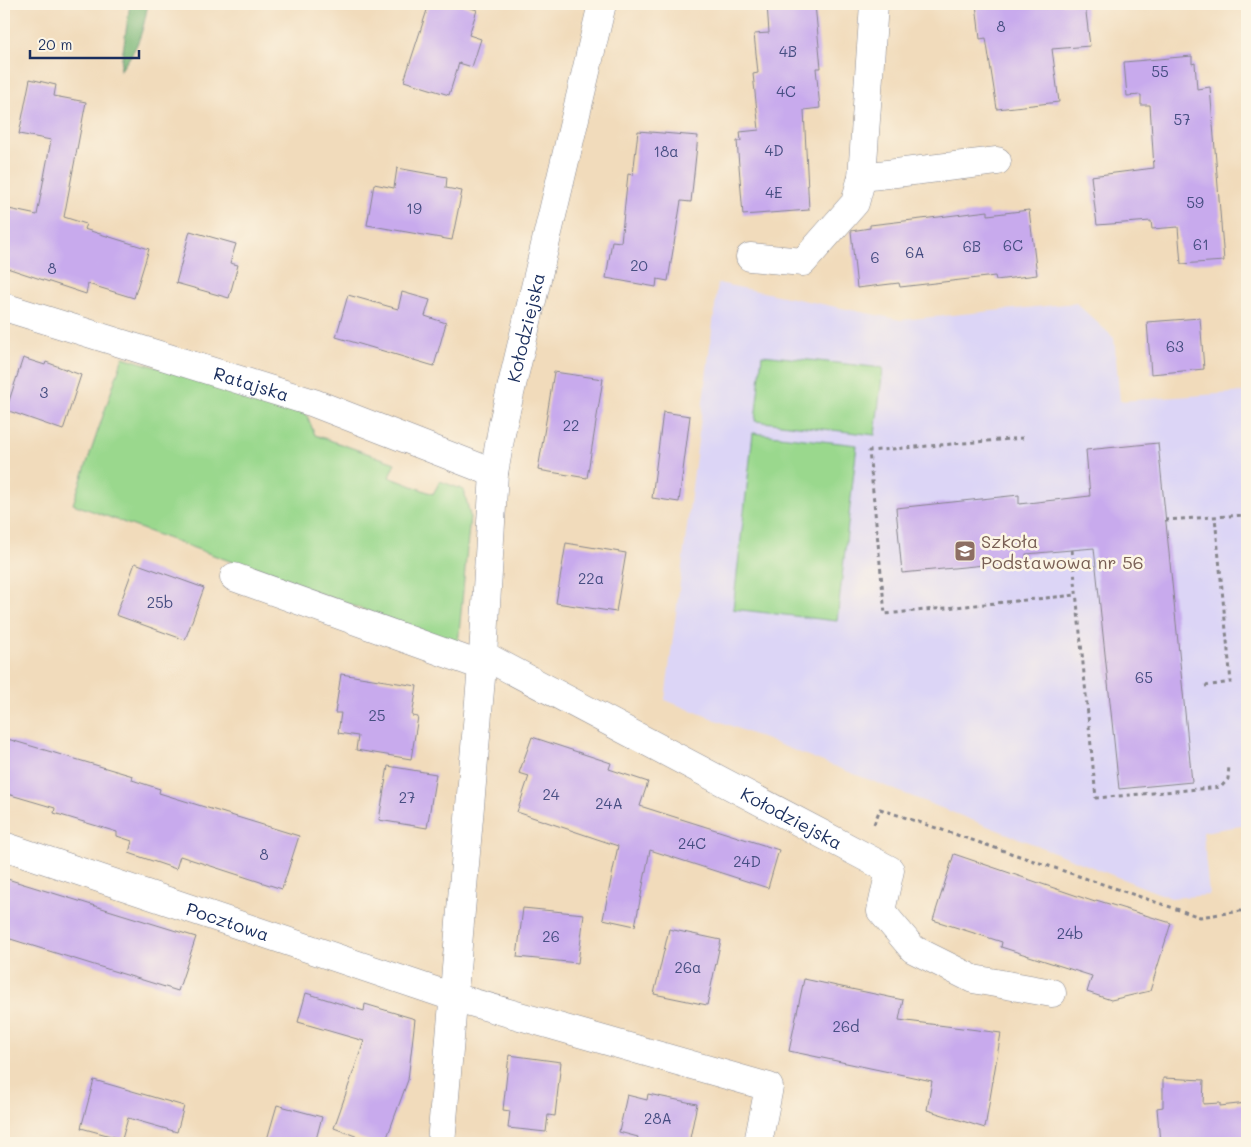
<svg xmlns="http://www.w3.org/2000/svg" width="1251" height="1147" font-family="Mali,sans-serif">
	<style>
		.built { fill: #dcd5f6 }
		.green { fill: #9ad88d; stroke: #5a8476 }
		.forest { fill: #7bb878; stroke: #4b746b }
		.building { fill: #c8aaed }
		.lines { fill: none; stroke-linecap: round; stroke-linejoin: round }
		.minor-casing { stroke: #86858c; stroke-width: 29 }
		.path { stroke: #86858c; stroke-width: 3; stroke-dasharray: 4 4; stroke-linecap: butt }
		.minor { stroke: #fff; stroke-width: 28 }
		.labels { text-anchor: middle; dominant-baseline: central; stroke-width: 5; stroke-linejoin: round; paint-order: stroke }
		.number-label { font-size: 15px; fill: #464e82 }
		.street-label { font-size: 18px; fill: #1b2f5e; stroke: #fcf5e5 }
		.education-label { font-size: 18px; fill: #785e54; stroke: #fcf5e5; text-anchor: start }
	</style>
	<rect width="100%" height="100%" fill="#fcf5e5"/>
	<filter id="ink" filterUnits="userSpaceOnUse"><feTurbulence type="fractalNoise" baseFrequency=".02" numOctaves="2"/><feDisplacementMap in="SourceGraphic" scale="10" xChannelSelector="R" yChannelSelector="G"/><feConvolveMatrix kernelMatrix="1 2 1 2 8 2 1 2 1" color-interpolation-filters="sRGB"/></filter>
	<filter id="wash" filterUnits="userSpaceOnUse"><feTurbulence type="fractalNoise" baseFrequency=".0096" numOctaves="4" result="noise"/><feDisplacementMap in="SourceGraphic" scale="20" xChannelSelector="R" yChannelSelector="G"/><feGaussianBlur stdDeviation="1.12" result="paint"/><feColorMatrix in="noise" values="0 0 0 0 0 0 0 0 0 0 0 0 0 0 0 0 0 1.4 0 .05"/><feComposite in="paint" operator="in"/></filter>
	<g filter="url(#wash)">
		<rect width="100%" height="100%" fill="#f1dbbb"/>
		<path class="built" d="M 718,283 L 901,320 L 1076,303 L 1114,338 L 1120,401 L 1247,392 L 1247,825 L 1203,832 L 1209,895 L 1171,898 L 665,700 Z"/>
		<path class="green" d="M 762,355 L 883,368 L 875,435 L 755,421 Z
			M 123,357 L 306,413 L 315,435 L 395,463 L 389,477 L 433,494 L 440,481 L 464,490 L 470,516 L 458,644 L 73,504 Z
			M 753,433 L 857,445 L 837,621 L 733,609 Z"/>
		<path class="forest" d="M 130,4 L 148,4 C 142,35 139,46 120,71 Z"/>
		<g id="blocks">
			<path class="building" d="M 429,4 L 458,4 L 477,10 L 469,35 L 481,39 L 472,67 L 459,63 L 449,95 L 404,81 Z
				M 767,4 L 815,4 L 821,68 L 816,68 L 820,108 L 804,110 L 809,210 L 743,215 L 737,141 L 741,141 L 740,132 L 759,130 L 753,74 L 758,73 L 754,34 L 769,33 Z
				M 976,4 L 1085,4 L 1090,46 L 1052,49 L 1059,102 L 997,109 L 986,38 L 980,39 Z
				M 1192,56 L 1192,64 L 1195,63 L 1197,89 L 1210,87 L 1224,261 L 1181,264 L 1178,227 L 1152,229 L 1151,221 L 1097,225 L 1091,176 L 1154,168 L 1150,105 L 1141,105 L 1141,95 L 1127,96 L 1124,62 Z
				M 30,79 L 56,85 L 54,96 L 86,102 L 64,217 L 86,224 L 84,229 L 149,249 L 134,298 L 88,284 L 86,294 L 4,267 L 4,208 L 37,215 L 51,140 L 19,134 Z
				M 638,131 L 698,136 L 691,202 L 681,201 L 668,281 L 657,279 L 656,287 L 606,278 L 612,241 L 621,242 L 628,174 L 633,175 Z
				M 397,168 L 447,177 L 446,188 L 462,191 L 452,240 L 367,225 L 374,184 L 394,188 Z
				M 1029,210 L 1037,275 L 996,280 L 995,276 L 900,287 L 899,283 L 857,288 L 851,231 L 870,228 L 870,225 L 947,216 L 988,211 L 988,215 Z
				M 190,231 L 236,244 L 230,263 L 238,265 L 229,298 L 176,283 Z
				M 402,292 L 430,300 L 425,316 L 446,323 L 434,366 L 336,337 L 348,295 L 398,309 Z
				M 1200,318 L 1204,369 L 1151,374 L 1147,322 Z
				M 23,358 L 45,365 L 46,362 L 81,375 L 63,430 L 6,410 Z
				M 554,372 L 603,379 L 587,478 L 538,470 Z
				M 663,412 L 690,416 L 679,502 L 652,498 Z
				M 1158,443 L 1192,782 L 1119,789 L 1094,548 L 1026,554 L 1026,561 L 902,573 L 896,508 L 1019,495 L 1019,504 L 1090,496 L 1086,450 Z
				M 566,543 L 626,553 L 616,612 L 556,603 Z
				M 135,563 L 204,588 L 185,640 L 116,615 Z
				M 341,674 L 417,686 L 412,716 L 418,717 L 411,759 L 356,750 L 358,736 L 338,733 L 341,713 L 335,713 Z
				M 532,737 L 611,763 L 609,769 L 648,782 L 640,806 L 779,850 L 768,888 L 650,850 L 635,926 L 603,919 L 618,846 L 517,812 L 529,776 L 519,773 Z
				M 4,738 L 133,776 L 132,780 L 160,789 L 159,793 L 299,836 L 282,889 L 180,856 L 176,869 L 129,853 L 132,841 L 117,836 L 117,832 L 54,813 L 55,808 L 4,793 Z
				M 388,766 L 436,774 L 427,828 L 379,820 Z
				M 954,854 L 1095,902 L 1096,900 L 1171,923 L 1150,991 L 1111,1000 L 1087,992 L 1092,976 L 1001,947 L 1002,942 L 933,920 Z
				M 4,878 L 196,937 L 178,991 L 4,937 Z
				M 523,908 L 584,914 L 578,963 L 517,957 Z
				M 669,929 L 721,940 L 707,1005 L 654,994 Z
				M 804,979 L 903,1000 L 899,1020 L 1001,1033 L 985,1128 L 927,1110 L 932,1081 L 789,1051 Z
				M 306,993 L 364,1011 L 365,1004 L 415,1019 L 408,1080 L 385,1143 L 374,1143 L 334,1128 L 364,1041 L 298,1022 Z
				M 509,1055 L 561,1062 L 555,1116 L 548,1115 L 546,1132 L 508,1128 L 510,1111 L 503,1110 Z
				M 1163,1078 L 1204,1080 L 1203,1104 L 1220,1103 L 1220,1106 L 1247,1103 L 1247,1137 L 1222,1138 L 1222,1143 L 1160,1143 L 1157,1108 L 1163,1107 Z
				M 94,1080 L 184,1106 L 177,1132 L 128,1118 L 122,1139 L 81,1128 Z
				M 648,1094 L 697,1104 L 689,1143 L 636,1143 L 638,1137 L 619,1132 L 627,1095 L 647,1100 Z
				M 277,1105 L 322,1117 L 315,1143 L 266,1143 Z"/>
		</g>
	</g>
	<g filter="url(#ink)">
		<use href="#blocks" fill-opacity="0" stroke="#86858c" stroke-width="1"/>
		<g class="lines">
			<g class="minor-casing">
				<g id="minor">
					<path d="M 874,4 L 862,177 L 997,161"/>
					<path d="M 750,257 L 803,262 L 855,203 L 862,177"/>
					<path id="s1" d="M 4,307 L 314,403 L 494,473"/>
					<path d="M 234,577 L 482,666"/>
					<path id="s2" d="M 483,655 L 890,870 L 881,911 L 913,949 L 973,979 L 1052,993"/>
					<path id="s3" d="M 4,846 L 453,997 L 769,1087 L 758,1143"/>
					<path id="s4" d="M 441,1143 L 483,655 L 494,473 L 503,423 L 602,4"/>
				</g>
			</g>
			<path class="path" d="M 1023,438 L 869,451 L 885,614 L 1076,595
				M 1165,520 L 1247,515
				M 1072,550 L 1096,798 L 1221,787 L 1228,779 L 1229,765
				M 1205,686 L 1231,682 L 1215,517
				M 874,824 L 880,809 L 1200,917 L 1247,910"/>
			<use href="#minor" class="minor"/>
		</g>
	</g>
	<defs>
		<g id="school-square" transform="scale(1.125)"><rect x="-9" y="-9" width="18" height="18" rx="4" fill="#8d6e63" stroke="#fcf5e5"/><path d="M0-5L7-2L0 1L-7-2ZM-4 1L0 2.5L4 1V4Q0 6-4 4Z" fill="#fff"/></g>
	</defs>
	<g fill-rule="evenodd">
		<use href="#school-square" x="965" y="551"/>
	</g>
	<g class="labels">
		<g class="number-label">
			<text x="1001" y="26">8</text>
			<text x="788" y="51">4B</text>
			<text x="1160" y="71">55</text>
			<text x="786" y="91">4C</text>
			<text x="1182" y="119">57</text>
			<text x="774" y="150">4D</text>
			<text x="666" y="151">18a</text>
			<text x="774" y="192">4E</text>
			<text x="1195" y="202">59</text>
			<text x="414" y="208">19</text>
			<text x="1201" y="244">61</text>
			<text x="1013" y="245">6C</text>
			<text x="972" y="246">6B</text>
			<text x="915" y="252">6A</text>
			<text x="875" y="257">6</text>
			<text x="639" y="265">20</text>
			<text x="52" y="268">8</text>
			<text x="1175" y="346">63</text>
			<text x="44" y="392">3</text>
			<text x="571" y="425">22</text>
			<text x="591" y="578">22a</text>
			<text x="160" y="602">25b</text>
			<text x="1144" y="677">65</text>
			<text x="377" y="715">25</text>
			<text x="551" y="794">24</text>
			<text x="407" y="797">27</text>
			<text x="609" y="803">24A</text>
			<text x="692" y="843">24C</text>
			<text x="264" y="854">8</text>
			<text x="747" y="861">24D</text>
			<text x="1070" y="933">24b</text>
			<text x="551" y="936">26</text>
			<text x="688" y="967">26a</text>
			<text x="846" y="1026">26d</text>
			<text x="658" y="1118">28A</text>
		</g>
		<g class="street-label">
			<text stroke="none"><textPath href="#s4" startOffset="821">Kołodziejska</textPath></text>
			<text stroke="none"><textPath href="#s1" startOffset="259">Ratajska</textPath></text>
			<text stroke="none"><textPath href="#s2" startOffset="349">Kołodziejska</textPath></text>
			<text stroke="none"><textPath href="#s3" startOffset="236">Pocztowa</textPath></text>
		</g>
		<g class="education-label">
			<text x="981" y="541">Szkoła<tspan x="981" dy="21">Podstawowa nr 56</tspan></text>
		</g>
	</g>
	<rect width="1251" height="1147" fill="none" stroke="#fcf5e5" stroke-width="20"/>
	<path d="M30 50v8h109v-8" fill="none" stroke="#1b2f5e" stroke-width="2.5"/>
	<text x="38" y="50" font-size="15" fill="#1b2f5e" stroke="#fcf5e5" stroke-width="4" paint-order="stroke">20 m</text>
</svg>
